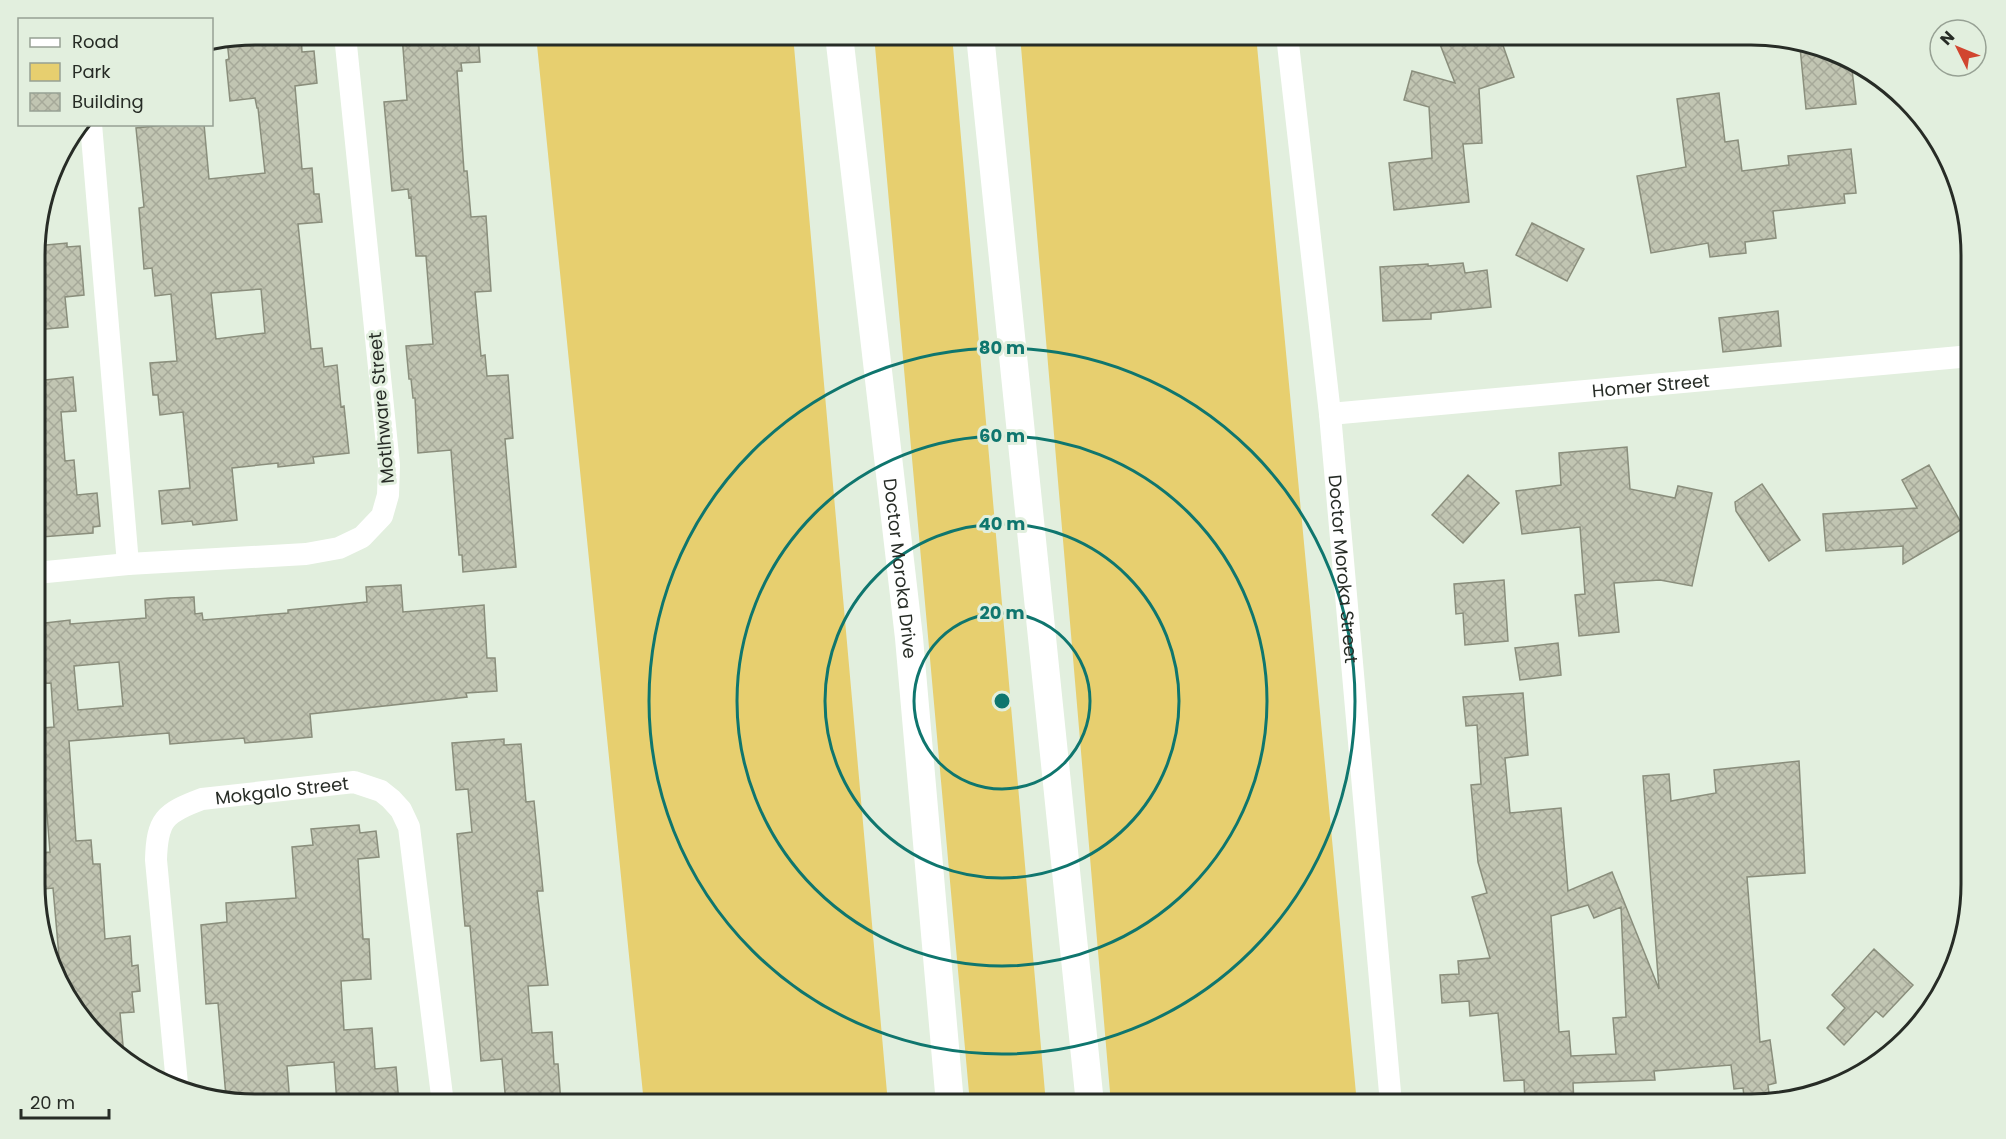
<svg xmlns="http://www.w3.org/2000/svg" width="2006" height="1139" font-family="Poppins,sans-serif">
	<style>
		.green { fill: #e7cf6f }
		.building { fill: url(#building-cross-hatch); stroke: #8a8e7c; stroke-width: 1.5; fill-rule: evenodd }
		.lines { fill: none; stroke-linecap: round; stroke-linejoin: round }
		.minor { stroke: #fff; stroke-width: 22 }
		.tertiary { stroke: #fff; stroke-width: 28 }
		.ring { fill: none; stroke: #0f766e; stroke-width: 3 }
		.labels { text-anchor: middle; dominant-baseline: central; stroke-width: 6; stroke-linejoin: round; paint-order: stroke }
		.street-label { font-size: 18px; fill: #272c26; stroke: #e2efde }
		.rim { fill: none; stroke: #272c26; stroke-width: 3 }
		.centre { fill: #0f766e; stroke: #e2efde; stroke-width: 3 }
		.ring-label { font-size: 18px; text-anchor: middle; font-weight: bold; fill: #0f766e; stroke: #e2efde; stroke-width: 6; stroke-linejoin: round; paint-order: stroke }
	</style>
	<defs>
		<pattern id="building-cross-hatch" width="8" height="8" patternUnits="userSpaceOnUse" patternTransform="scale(1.5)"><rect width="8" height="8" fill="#c1c5b2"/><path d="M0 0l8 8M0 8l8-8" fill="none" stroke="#a6a999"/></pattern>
	</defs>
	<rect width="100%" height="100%" fill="#e2efde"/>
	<path class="green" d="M 536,35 L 793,35 L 888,1104 L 644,1104 Z
		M 874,35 L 952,35 L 1046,1104 L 970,1104 Z
		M 1020,35 L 1256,35 L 1357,1104 L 1111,1104 Z"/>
	<path class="building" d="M 255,34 L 301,34 L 302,52 L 314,51 L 317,83 L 295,86 L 302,169 L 312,168 L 314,194 L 319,194 L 322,222 L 298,224 L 311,349 L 322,348 L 324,367 L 337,365 L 341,407 L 344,406 L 349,453 L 313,457 L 314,463 L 278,467 L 278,463 L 232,468 L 237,520 L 193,525 L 192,521 L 162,524 L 159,491 L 190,488 L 183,412 L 160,415 L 158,395 L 153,395 L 150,363 L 177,361 L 171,294 L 155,296 L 152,268 L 144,269 L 139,208 L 144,207 L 136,128 L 174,124 L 204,124 L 209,179 L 265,173 L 258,108 L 257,108 L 255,98 L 230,101 L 226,60 L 229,59 L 227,40 ZM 261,289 L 265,333 L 216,339 L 211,293 Z
		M 478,34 L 480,62 L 461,63 L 462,71 L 457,71 L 464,171 L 467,171 L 471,217 L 486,216 L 491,291 L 475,292 L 481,356 L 485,355 L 487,376 L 508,375 L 513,438 L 505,439 L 516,567 L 463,572 L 462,555 L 459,555 L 451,450 L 418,453 L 415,398 L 413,398 L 411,379 L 409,379 L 406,346 L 433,344 L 426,256 L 416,256 L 411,197 L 409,198 L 408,189 L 392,191 L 384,102 L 407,100 L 402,35 Z
		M 1436,34 L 1499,34 L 1514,77 L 1479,89 L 1482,143 L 1463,144 L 1469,202 L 1394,210 L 1389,163 L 1432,158 L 1429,107 L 1404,100 L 1412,71 L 1455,83 Z
		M 1800,47 L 1851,61 L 1856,104 L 1806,109 Z
		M 1719,93 L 1725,142 L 1738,140 L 1742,171 L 1789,165 L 1788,156 L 1851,149 L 1856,193 L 1844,194 L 1845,203 L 1773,211 L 1776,238 L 1745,242 L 1746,253 L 1710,257 L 1708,243 L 1651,253 L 1637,176 L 1686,167 L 1677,99 Z
		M 1532,223 L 1584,249 L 1567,281 L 1516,255 Z
		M 67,243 L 67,247 L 80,246 L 84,295 L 65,297 L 68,327 L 36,330 L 36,246 Z
		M 1463,263 L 1465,273 L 1487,270 L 1491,307 L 1431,313 L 1431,319 L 1383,321 L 1380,267 L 1428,264 L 1428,266 Z
		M 1778,311 L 1781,346 L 1723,352 L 1719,318 Z
		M 73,377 L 76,411 L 61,412 L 65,461 L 74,460 L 77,495 L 97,493 L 100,526 L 93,527 L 93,533 L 41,537 L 41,531 L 39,532 L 36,500 L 36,381 Z
		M 1627,447 L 1630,489 L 1675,498 L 1678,486 L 1712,493 L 1692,586 L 1660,580 L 1614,583 L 1619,632 L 1579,636 L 1575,595 L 1585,594 L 1580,527 L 1522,534 L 1516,491 L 1561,485 L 1559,453 Z
		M 1929,465 L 1964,528 L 1903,564 L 1903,546 L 1826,551 L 1823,514 L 1917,508 L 1902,480 Z
		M 1468,475 L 1499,503 L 1463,543 L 1432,515 Z
		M 1762,484 L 1800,540 L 1769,561 L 1736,511 L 1735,502 Z
		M 1504,580 L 1508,641 L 1465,645 L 1463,613 L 1456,614 L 1454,584 Z
		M 401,585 L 403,612 L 484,605 L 487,658 L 495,658 L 497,691 L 466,693 L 467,697 L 310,714 L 312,737 L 245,743 L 244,738 L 170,744 L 169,733 L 69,741 L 76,841 L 91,840 L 93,864 L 100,864 L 105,939 L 130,936 L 132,966 L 138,965 L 140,991 L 132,992 L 134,1012 L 120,1013 L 124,1056 L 71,1006 L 61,979 L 53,888 L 44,889 L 41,853 L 50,852 L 45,789 L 36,790 L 36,737 L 43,736 L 43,728 L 54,727 L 51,683 L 36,684 L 36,661 L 40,661 L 37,624 L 70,620 L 70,624 L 146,618 L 145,600 L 169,598 L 194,597 L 195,614 L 202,613 L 203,620 L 288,613 L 288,610 L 367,602 L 366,587 ZM 119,662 L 123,706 L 78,710 L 74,666 Z
		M 1558,643 L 1561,675 L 1520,680 L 1515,648 Z
		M 1523,693 L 1528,755 L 1505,758 L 1510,813 L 1561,808 L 1568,891 L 1612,872 L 1659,989 L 1643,776 L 1669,774 L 1671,801 L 1716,793 L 1714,770 L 1799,761 L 1805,873 L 1747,877 L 1760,1042 L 1770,1040 L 1776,1083 L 1768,1085 L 1770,1101 L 1745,1104 L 1743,1088 L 1734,1089 L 1731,1065 L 1654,1071 L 1655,1080 L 1573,1083 L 1574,1104 L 1525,1104 L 1524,1080 L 1504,1081 L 1498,1013 L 1470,1016 L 1469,1001 L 1442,1003 L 1440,975 L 1459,974 L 1458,961 L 1490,958 L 1472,897 L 1487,893 L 1478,862 L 1471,785 L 1481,784 L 1477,725 L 1466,726 L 1463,697 ZM 1588,905 L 1594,918 L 1621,907 L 1626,1017 L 1613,1018 L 1616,1054 L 1571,1056 L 1569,1031 L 1559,1032 L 1551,916 Z
		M 504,739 L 504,745 L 521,744 L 526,802 L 534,801 L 543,891 L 537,891 L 548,985 L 528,986 L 532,1033 L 552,1032 L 554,1064 L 558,1064 L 561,1104 L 506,1104 L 502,1059 L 481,1061 L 470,926 L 465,926 L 457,834 L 472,832 L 468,789 L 456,790 L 452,743 Z
		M 359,825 L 360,833 L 376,831 L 379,857 L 358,859 L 363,939 L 369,939 L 371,979 L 341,981 L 344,1030 L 372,1028 L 375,1069 L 396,1067 L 399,1104 L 337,1104 L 334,1062 L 287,1066 L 290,1104 L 254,1104 L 226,1097 L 218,1003 L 206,1004 L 201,925 L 227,922 L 226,903 L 296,898 L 292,847 L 313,845 L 311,829 Z
		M 1874,949 L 1913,985 L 1883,1017 L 1876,1011 L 1844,1045 L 1827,1028 L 1845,1008 L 1832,995 Z"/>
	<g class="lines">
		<g class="minor">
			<path id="s1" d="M 1287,35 L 1330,414 L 1391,1104"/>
			<path d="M 91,124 L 128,564"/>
			<path id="s2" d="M 1330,414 L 1971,356"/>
			<path d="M 36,573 L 128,564 L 306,554 L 339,548 L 362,537 L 382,516 L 388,495 L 389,465 L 345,35"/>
			<path id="s3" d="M 177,1084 L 156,860 C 157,819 165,813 202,799 L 354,782 L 381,791 L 391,799 L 401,810 L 409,827 L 443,1104"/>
		</g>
		<g class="tertiary">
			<path id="s4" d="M 839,35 L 909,638 L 950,1104"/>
			<path d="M 980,35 L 1090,1104"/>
		</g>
	</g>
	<g class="ring">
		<circle cx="1002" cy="701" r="88"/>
		<circle cx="1002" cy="701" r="177"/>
		<circle cx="1002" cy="701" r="265"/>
		<circle cx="1002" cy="701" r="353"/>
	</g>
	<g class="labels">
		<g class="street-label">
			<text stroke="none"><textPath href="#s2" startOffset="322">Homer Street</textPath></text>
			<text transform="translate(381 408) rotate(-95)">Motlhware Street</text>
			<text stroke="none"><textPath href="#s4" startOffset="537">Doctor Moroka Drive</textPath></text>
			<text stroke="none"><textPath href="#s1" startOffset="537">Doctor Moroka Street</textPath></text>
			<text stroke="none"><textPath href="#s3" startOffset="390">Mokgalo Street</textPath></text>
		</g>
	</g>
	<path d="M0 0H2006V1139H0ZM255 45H1751A210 210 0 0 1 1961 255V884A210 210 0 0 1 1751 1094H255A210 210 0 0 1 45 884V255A210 210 0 0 1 255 45Z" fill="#e2efde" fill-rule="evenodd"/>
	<path class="rim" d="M255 45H1751A210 210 0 0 1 1961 255V884A210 210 0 0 1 1751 1094H255A210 210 0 0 1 45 884V255A210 210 0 0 1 255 45Z"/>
	<circle cx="1002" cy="701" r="9" class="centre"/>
	<g class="ring-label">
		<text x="1002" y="354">80 m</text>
		<text x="1002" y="442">60 m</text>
		<text x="1002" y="530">40 m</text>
		<text x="1002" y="619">20 m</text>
	</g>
	<rect x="18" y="18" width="195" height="108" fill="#e2efde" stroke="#97a194" stroke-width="1.5"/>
	<rect x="30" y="38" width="30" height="9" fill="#ffffff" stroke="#97a194" stroke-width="1.5"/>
	<text x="72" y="48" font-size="18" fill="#272c26">Road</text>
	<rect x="30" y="63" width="30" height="18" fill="#e7cf6f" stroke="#97a194" stroke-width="1.5"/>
	<text x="72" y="78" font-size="18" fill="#272c26">Park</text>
	<rect x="30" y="93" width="30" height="18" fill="url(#building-cross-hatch)" stroke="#97a194" stroke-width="1.5"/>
	<text x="72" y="108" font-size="18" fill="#272c26">Building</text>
	<g transform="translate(1958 48) rotate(313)"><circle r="28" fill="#e2efde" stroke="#97a194" stroke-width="1.5"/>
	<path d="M0-4.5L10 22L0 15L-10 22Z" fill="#d1452f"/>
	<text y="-9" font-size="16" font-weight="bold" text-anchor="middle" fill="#272c26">N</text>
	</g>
	<path d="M21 1109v9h88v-9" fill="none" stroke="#272c26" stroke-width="3"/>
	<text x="30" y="1109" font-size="18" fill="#272c26" stroke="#e2efde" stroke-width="4.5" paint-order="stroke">20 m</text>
</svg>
